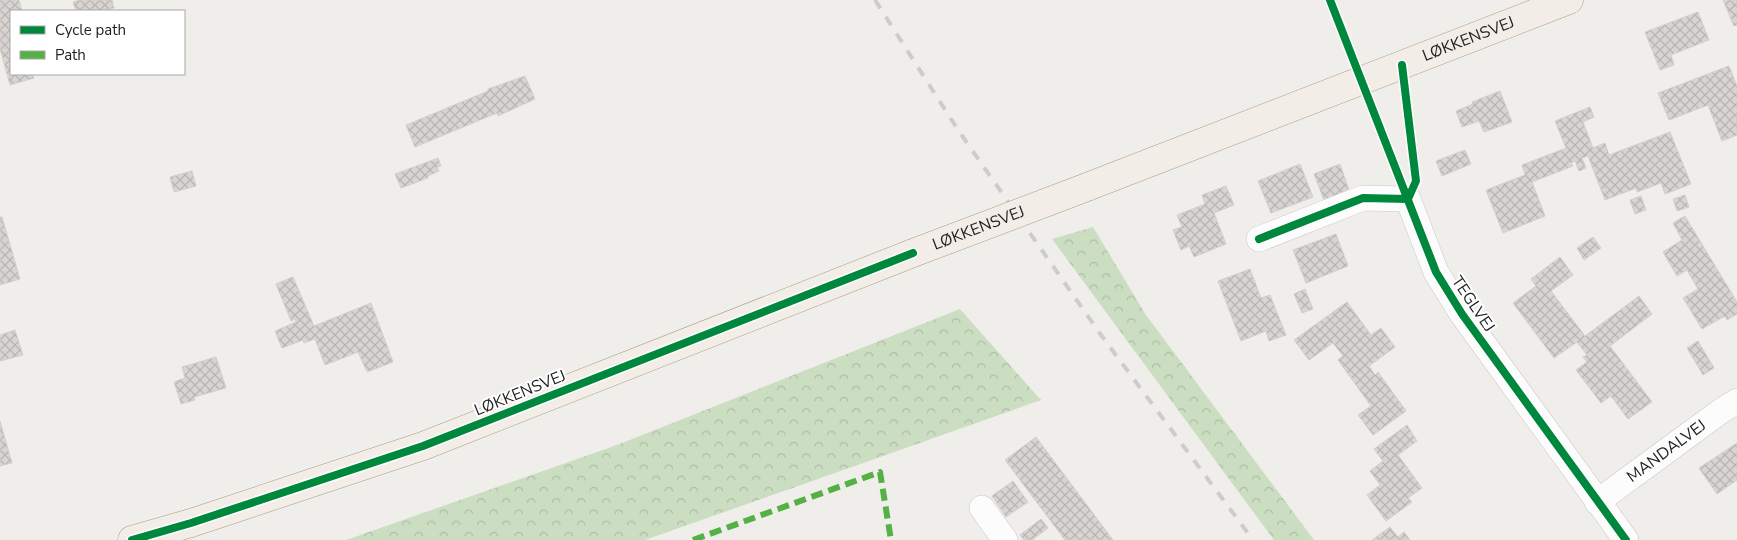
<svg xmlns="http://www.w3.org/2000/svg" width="1737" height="540" font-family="'Nunito Sans',sans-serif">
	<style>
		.forest { fill: url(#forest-crowns) }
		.building { fill: url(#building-cross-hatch); stroke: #d3d0cc }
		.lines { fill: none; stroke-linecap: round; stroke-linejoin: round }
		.street-casing { stroke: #c9c8c7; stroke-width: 26 }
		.primary-casing { stroke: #a79c86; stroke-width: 29 }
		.street { stroke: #fdfcfc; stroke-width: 25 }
		.primary { stroke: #f3ede7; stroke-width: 28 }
		.rail { stroke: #ccc; stroke-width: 4; stroke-dasharray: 10 10; stroke-linecap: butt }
		.primary-bridge-casing { stroke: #a79c86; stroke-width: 29; stroke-linecap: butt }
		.primary-bridge { stroke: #f3ede7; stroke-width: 28 }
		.quiet { stroke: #55b145; stroke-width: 6; stroke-dasharray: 12 6; stroke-linecap: butt }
		.cycleway-casing { stroke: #fff; stroke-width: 11 }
		.cycleway { stroke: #00873e; stroke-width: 8 }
		.labels { text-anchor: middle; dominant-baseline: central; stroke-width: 4; stroke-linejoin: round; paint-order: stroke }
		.street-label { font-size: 16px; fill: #222; stroke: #fff }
	</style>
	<defs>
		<pattern id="forest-crowns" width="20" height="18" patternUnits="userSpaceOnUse" patternTransform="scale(1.25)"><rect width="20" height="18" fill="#cbdec1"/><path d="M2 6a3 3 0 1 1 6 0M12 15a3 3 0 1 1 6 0" fill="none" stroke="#aebea6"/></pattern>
		<pattern id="building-cross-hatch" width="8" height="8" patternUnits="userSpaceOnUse" patternTransform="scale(1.25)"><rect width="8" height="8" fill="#d7d4d2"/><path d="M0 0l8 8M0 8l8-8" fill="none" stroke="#b8b6b4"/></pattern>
	</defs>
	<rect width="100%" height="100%" fill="#f0eeeb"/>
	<path class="forest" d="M 1093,227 L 1146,315 L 1314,540 L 1274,540 L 1052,239 Z
		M 960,309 L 1041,400 L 645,540 L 346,540 L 617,445 Z"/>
	<path class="building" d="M 0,0 L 19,0 L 22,11 L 11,11 L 11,74 L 32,74 L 34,78 L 10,85 L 0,49 Z
		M 80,0 L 112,0 L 114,8 L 103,11 L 76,11 L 73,2 Z
		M 1723,0 L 1737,0 L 1737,25 L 1734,26 Z
		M 1698,12 L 1709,40 L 1671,55 L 1674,65 L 1660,70 L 1645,32 Z
		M 1729,66 L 1737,86 L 1737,135 L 1722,141 L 1708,105 L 1669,120 L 1658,93 Z
		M 525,76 L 535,99 L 498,116 L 497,113 L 415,147 L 406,125 L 488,91 L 488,89 Z
		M 1500,91 L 1512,122 L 1484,132 L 1479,121 L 1462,127 L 1456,111 L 1473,104 L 1472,102 Z
		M 1590,107 L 1594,117 L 1583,122 L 1593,148 L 1605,143 L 1609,155 L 1670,132 L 1691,184 L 1665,194 L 1661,183 L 1637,192 L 1636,188 L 1605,200 L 1588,156 L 1582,158 L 1586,168 L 1579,171 L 1575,161 L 1571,163 L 1573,166 L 1532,182 L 1545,216 L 1503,233 L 1486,190 L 1525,175 L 1522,165 L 1566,148 L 1555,121 Z
		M 1465,150 L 1471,164 L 1442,176 L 1436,161 Z
		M 438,158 L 441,166 L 437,167 L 439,171 L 428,176 L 428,178 L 401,188 L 395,174 Z
		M 1300,164 L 1313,197 L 1271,213 L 1258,181 Z
		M 1340,164 L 1349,190 L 1324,200 L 1314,174 Z
		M 192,171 L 196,186 L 174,192 L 170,177 Z
		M 1226,186 L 1234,205 L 1214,213 L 1226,244 L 1194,257 L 1189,246 L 1181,250 L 1173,230 L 1182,227 L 1177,215 L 1205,204 L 1202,195 Z
		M 1685,195 L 1689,207 L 1677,211 L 1673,199 Z
		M 1641,196 L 1646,210 L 1635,214 L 1630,200 Z
		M 1685,216 L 1737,302 L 1737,314 L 1727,320 L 1725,316 L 1702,329 L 1683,298 L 1698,289 L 1687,270 L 1677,276 L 1663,252 L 1682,240 L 1673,223 Z
		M 0,217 L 2,217 L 20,279 L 0,285 Z
		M 1336,234 L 1348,266 L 1306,283 L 1293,250 Z
		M 1593,237 L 1601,248 L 1584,260 L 1577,248 Z
		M 1560,257 L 1573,275 L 1551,291 L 1585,336 L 1639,296 L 1652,314 L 1610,346 L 1652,402 L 1628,419 L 1611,396 L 1601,403 L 1576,370 L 1587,362 L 1583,357 L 1587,355 L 1577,342 L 1554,358 L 1513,303 L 1536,286 L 1531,279 Z
		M 1250,269 L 1261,298 L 1270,295 L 1286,335 L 1269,341 L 1266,331 L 1241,341 L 1218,281 Z
		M 293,277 L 314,326 L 371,303 L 393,362 L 367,372 L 358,352 L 325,365 L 315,339 L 304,343 L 303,340 L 282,348 L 275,331 L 296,322 L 295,319 L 291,321 L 276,284 Z
		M 1305,289 L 1313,309 L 1302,313 L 1294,294 Z
		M 1347,302 L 1371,335 L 1381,328 L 1395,347 L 1369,366 L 1375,375 L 1378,372 L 1406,411 L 1373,435 L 1358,415 L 1371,406 L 1338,360 L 1343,356 L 1333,343 L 1309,360 L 1294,340 Z
		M 15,330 L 23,355 L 0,361 L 0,335 Z
		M 1698,341 L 1714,368 L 1703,375 L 1687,348 Z
		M 216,357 L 226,388 L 194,397 L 195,400 L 181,404 L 174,382 L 185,378 L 182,367 Z
		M 0,421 L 12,463 L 0,466 Z
		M 1407,425 L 1417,441 L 1398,455 L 1422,488 L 1408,498 L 1412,502 L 1386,521 L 1367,495 L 1380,485 L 1370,471 L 1383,461 L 1374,449 Z
		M 1036,437 L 1113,540 L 1065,540 L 1005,460 Z
		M 1737,443 L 1737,480 L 1717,494 L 1699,468 Z
		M 1013,481 L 1028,502 L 1006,517 L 992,496 Z
		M 1041,519 L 1048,528 L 1032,540 L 1024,540 L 1020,535 Z
		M 1390,527 L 1398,537 L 1404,532 L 1410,540 L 1372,540 Z"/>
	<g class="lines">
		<g class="street-casing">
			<g id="street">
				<path d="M 1259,239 L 1363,198 L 1408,199 L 1436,272 L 1462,314 L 1626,540"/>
				<path id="s1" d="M 1597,502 L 1721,411 L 1737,401"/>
				<path d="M 982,508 L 1005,540"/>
			</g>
		</g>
		<g class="primary-casing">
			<g id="primary">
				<path id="s2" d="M 1087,187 L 1569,0"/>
				<path d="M 132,540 L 191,523 L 423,446 L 913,253"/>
			</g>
		</g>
		<use href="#street" class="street"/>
		<use href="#primary" class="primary"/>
		<path class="rail" d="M 875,0 L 958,130 L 1101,335 L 1253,540"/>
		<g class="primary-bridge-casing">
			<g id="primary-bridge">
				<path id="s3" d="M 913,253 L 1087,187"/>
			</g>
		</g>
		<use href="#primary-bridge" class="primary-bridge"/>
		<path class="quiet" d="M 693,540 L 880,472 L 891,540"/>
		<g class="cycleway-casing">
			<path id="cycleway" d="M 1330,0 L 1436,272 L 1462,314 L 1626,540
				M 1402,65 L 1416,181 L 1408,199
				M 1259,239 L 1363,198 L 1408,199
				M 132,540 L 191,523 L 423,446 L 913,253"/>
		</g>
		<use href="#cycleway" class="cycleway"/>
	</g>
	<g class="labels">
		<g class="street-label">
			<text stroke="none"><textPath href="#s2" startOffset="409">LØKKENSVEJ</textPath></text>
			<text stroke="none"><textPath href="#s3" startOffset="70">LØKKENSVEJ</textPath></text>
			<text transform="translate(1473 304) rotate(56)">TEGLVEJ</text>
			<text transform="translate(520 393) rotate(-22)">LØKKENSVEJ</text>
			<text stroke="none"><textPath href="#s1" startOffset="86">MANDALVEJ</textPath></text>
		</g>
	</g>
	<rect x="10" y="10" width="175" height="65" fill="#ffffff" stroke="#a7a7a7"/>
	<rect x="20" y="26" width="25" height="8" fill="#00873e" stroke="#a7a7a7"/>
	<text x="55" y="35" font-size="15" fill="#222222">Cycle path</text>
	<rect x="20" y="51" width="25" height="8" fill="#55b145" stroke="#a7a7a7"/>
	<text x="55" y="60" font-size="15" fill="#222222">Path</text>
</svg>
